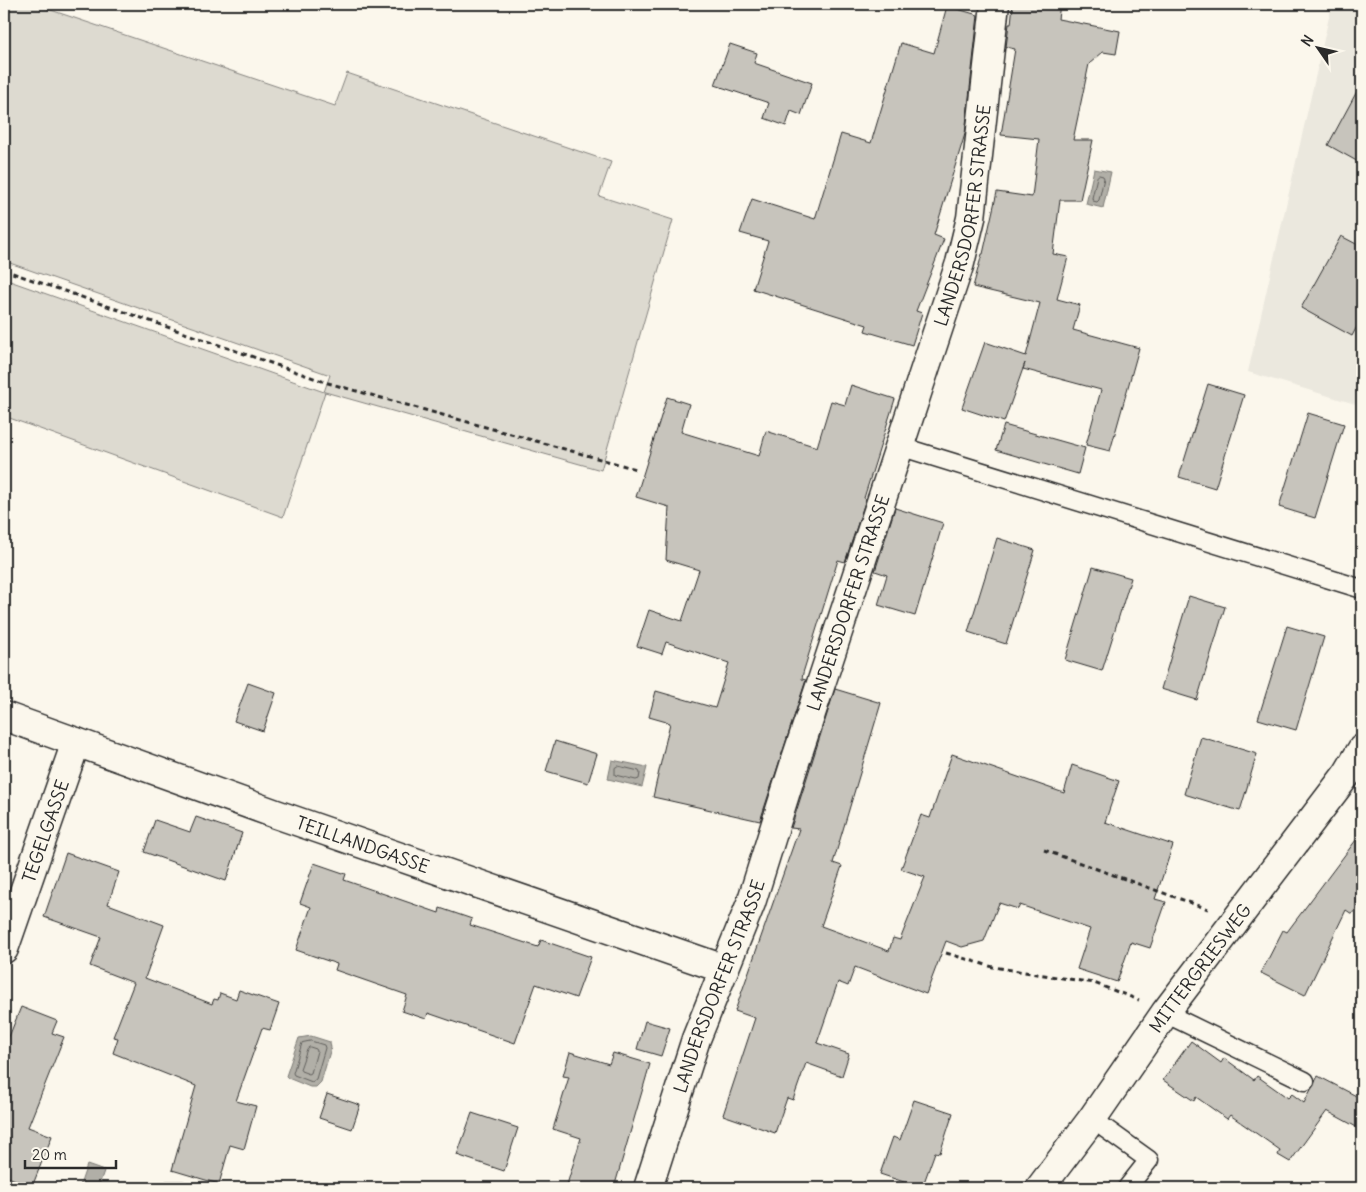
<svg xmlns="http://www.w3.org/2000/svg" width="1366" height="1192" font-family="Delius,sans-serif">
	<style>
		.built { fill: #ebe8de }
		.green { fill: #dddad0; stroke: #84827e }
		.water { fill: #b1afa7; stroke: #7b7a75 }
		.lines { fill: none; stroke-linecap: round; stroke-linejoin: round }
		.shore { stroke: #61605d; stroke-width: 1 }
		.building { fill: #c7c4bc; stroke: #2b2b2b }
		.service-casing { stroke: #2b2b2b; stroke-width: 21 }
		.minor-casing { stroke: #2b2b2b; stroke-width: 31 }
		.secondary-casing { stroke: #2b2b2b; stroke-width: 31 }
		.path { stroke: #2b2b2b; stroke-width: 3; stroke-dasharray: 5 4; stroke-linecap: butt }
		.service { stroke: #fbf7ec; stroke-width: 18 }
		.minor { stroke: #fbf7ec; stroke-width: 28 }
		.secondary { stroke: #fbf7ec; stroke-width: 28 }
		.labels { text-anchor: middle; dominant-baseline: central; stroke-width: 4; stroke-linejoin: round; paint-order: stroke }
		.street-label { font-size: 18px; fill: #2b2b2b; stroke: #fbf7ec }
	</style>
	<rect width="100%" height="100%" fill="#fbf7ec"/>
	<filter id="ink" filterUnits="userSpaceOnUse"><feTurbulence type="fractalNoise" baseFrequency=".02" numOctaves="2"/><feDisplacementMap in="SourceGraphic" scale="10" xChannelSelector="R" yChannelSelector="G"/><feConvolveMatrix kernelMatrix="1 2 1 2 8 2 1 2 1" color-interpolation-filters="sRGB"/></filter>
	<g filter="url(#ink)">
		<path class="built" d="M 1332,4 L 1362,4 L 1362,406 L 1248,372 Z"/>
		<path class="green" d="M 4,4 L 33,4 L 335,106 L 347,73 L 611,162 L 599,196 L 673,220 L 601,470 L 325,392 L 283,517 L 4,416 L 4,279 L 324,392 L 330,375 L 4,261 Z"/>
		<path class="water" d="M 1094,169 L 1111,172 L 1103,208 L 1086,204 Z
			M 612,760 L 647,767 L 642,787 L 608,779 Z
			M 311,1036 L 330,1042 L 331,1048 L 321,1082 L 316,1087 L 310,1087 L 288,1078 L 286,1076 L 299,1038 Z
			M 87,1165 L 104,1171 L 98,1188 L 79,1188 Z
			M 166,1181 L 183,1181 L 214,1188 L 157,1188 Z"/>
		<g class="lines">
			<path class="shore" d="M 1099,175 L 1103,176 L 1104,178 L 1099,200 L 1097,202 L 1093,201 L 1092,198 L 1097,177 Z
				M 618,766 L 639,771 L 640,773 L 639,779 L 636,780 L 615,775 L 615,768 Z
				M 311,1041 L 324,1045 L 325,1048 L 316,1079 L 312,1082 L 294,1075 L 293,1073 L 302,1043 Z
				M 310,1047 L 316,1049 L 317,1051 L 311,1073 L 309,1074 L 301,1071 L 300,1069 L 307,1049 Z"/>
		</g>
		<path class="building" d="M 1013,4 L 1060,4 L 1058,19 L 1120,31 L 1116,54 L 1103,52 L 1089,64 L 1073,140 L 1093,140 L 1080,200 L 1060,200 L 1053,254 L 1068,257 L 1057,299 L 1080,305 L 1073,330 L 1139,348 L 1110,451 L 1086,445 L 1101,390 L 1023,369 L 1025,363 L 1004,422 L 962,408 L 985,342 L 1026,356 L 1040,303 L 973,287 L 982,254 L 983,254 L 997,192 L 1032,197 L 1039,139 L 1001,135 L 1015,49 L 1006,47 L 1009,24 L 1011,24 Z
			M 947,6 L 978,15 L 965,134 L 934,235 L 944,239 L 916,311 L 922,313 L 912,345 L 865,331 L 867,325 L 753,289 L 768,241 L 740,233 L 752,199 L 815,219 L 841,134 L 871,143 L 901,43 L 934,53 Z
			M 730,44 L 757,53 L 754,63 L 812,83 L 801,115 L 791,111 L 786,126 L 764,118 L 769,103 L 715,85 Z
			M 1362,82 L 1362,164 L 1328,145 Z
			M 1341,236 L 1362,247 L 1362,317 L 1352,336 L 1301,308 Z
			M 1208,384 L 1244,395 L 1215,488 L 1179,477 Z
			M 851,385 L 895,399 L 864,498 L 866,499 L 845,562 L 838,560 L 803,673 L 802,679 L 806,680 L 760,821 L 653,797 L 670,723 L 649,717 L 656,691 L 715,708 L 729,663 L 666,642 L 662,654 L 637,646 L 649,610 L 682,621 L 699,570 L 666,560 L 669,507 L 636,497 L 667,397 L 689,404 L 681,432 L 759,456 L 766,431 L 817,447 L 831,401 L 845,405 Z
			M 1308,413 L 1344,424 L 1315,518 L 1279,507 Z
			M 1004,425 L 1085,448 L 1078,474 L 996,450 Z
			M 895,508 L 943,523 L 915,616 L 878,605 L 887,575 L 875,571 Z
			M 997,538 L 1035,550 L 1006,644 L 968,632 Z
			M 1093,567 L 1131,578 L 1102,671 L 1065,660 Z
			M 1189,596 L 1225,607 L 1197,700 L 1161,689 Z
			M 1287,626 L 1324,637 L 1296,730 L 1258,719 Z
			M 248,683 L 276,693 L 263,731 L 234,721 Z
			M 835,689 L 881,703 L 833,863 L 842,866 L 821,926 L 889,951 L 893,938 L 900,940 L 925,877 L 901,869 L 921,815 L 930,818 L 952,754 L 1064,793 L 1072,765 L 1119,781 L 1105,822 L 1173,845 L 1155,899 L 1166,902 L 1150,948 L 1131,942 L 1117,982 L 1077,969 L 1090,929 L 1020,905 L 1018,909 L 999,903 L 984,941 L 962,947 L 946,941 L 926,994 L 855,967 L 848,986 L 838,982 L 817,1043 L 849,1054 L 842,1076 L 806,1063 L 793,1100 L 787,1098 L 775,1133 L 723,1115 L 755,1018 L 735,1011 L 799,829 L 791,828 Z
			M 1201,737 L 1257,754 L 1240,811 L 1184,794 Z
			M 555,741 L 597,754 L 588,783 L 546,771 Z
			M 196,817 L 242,833 L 226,881 L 144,852 L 155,820 L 190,832 Z
			M 1362,832 L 1362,900 L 1352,914 L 1346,910 L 1305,995 L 1261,973 L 1283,930 L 1287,932 Z
			M 66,853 L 119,872 L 108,904 L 164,925 L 145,978 L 212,1004 L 214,999 L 218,1000 L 220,993 L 236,999 L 239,990 L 279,1004 L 270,1030 L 262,1028 L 236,1101 L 256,1106 L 244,1149 L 230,1145 L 219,1184 L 172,1170 L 196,1086 L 113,1053 L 118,1038 L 113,1037 L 134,983 L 90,966 L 101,937 L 44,917 Z
			M 314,863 L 346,874 L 344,880 L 439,913 L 440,908 L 472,919 L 470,925 L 538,947 L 541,940 L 591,957 L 576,998 L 536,984 L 515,1043 L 428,1013 L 426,1019 L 402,1011 L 407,995 L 335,970 L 337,964 L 296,950 L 311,907 L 300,903 Z
			M 21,1007 L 57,1021 L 52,1033 L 64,1037 L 28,1127 L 52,1136 L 32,1187 L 8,1177 L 5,1184 L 4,1184 L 4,1049 Z
			M 645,1021 L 670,1028 L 661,1056 L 637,1049 Z
			M 1191,1041 L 1221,1063 L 1224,1058 L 1254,1080 L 1257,1076 L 1288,1098 L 1292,1094 L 1304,1103 L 1318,1076 L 1362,1099 L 1362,1130 L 1327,1111 L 1290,1162 L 1278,1155 L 1280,1150 L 1230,1115 L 1227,1119 L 1196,1097 L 1194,1101 L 1163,1080 Z
			M 570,1052 L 609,1064 L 613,1053 L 650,1064 L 614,1188 L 566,1188 L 581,1138 L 553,1129 L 569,1077 L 563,1076 Z
			M 327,1094 L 360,1105 L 352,1129 L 319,1118 Z
			M 914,1100 L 953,1113 L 940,1153 L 935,1152 L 922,1188 L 880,1174 L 893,1137 L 900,1140 Z
			M 472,1113 L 518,1128 L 504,1171 L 457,1155 Z"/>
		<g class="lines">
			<g class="service-casing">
				<path id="service" d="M 899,446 L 1362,589
					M 1165,1013 L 1305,1081
					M 1092,1119 L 1149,1160 L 1127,1188"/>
			</g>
			<g class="minor-casing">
				<g id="minor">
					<path id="s1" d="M 4,716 L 276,814 L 724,969"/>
					<path id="s2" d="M 4,949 L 76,742"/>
					<path id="s3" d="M 1040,1188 L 1092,1119 L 1165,1013 L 1347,774 L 1362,749"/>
				</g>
			</g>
			<g class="secondary-casing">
				<g id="secondary">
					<path id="s4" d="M 648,1188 L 696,1039 L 751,903 L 796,759 L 960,263 L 971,218 L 995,4"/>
				</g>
			</g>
			<path class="path" d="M 4,270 L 328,383 L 636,469
				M 1044,850 L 1208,909
				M 946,953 L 993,967 L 1094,983 L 1139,1000"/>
			<use href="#service" class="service"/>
			<use href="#minor" class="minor"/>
			<use href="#secondary" class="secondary"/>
		</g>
	</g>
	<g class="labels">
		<g class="street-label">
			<text stroke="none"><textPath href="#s4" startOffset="1024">LANDERSDORFER STRASSE</textPath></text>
			<text stroke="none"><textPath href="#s4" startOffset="619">LANDERSDORFER STRASSE</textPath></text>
			<text stroke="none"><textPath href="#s2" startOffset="125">TEGELGASSE</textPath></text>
			<text stroke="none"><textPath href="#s1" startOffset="381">TEILLANDGASSE</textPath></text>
			<text stroke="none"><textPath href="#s3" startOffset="272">MITTERGRIESWEG</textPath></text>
			<text stroke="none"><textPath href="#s4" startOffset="214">LANDERSDORFER STRASSE</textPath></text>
		</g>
	</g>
	<rect width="1366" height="1192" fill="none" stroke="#fbf7ec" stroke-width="20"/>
	<rect x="10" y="10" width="1346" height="1172" fill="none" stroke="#2b2b2b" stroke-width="2" filter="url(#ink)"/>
	<g transform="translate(1318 48) rotate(304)" stroke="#fbf7ec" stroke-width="4" paint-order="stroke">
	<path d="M0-4L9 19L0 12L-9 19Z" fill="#2b2b2b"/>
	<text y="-8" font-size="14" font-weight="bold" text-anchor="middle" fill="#2b2b2b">N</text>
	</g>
	<path d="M25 1160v8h91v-8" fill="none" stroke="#2b2b2b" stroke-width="2.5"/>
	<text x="32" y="1160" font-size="15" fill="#2b2b2b" stroke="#fbf7ec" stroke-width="4" paint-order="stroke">20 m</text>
</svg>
